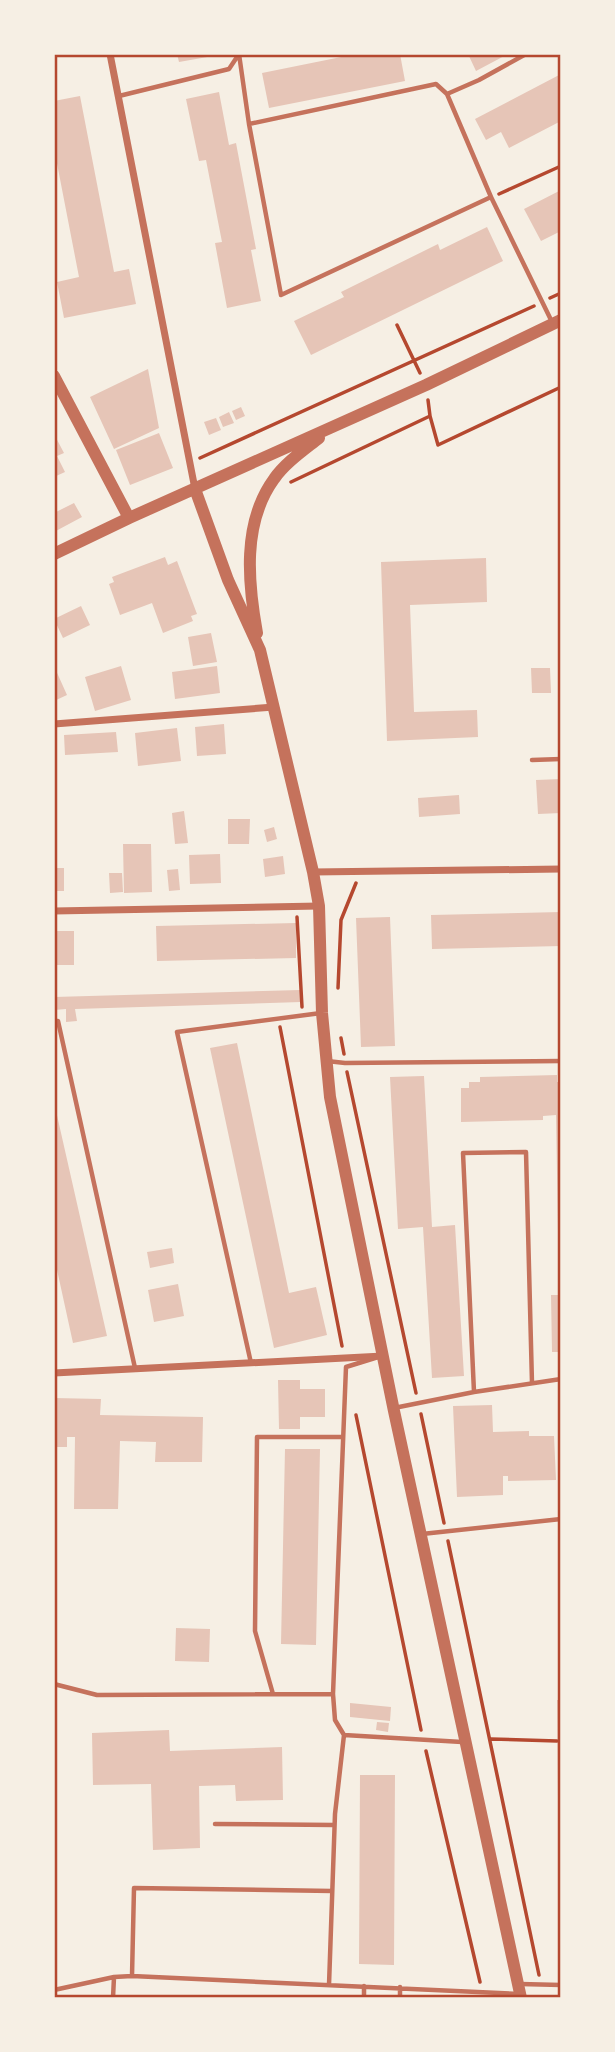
<svg xmlns="http://www.w3.org/2000/svg" width="615" height="2052" font-family="Commissioner,sans-serif">
	<style>
		.building { fill: #e6c5b7 }
		.lines { fill: none; stroke-linecap: round; stroke-linejoin: round }
		.path { stroke: #b5482f; stroke-width: 3.5 }
		.service { stroke: #c5725c; stroke-width: 4.5 }
		.minor { stroke: #c5725c; stroke-width: 7 }
		.tertiary { stroke: #c5725c; stroke-width: 12 }
		.neatline { fill: none; stroke: #b5482f; stroke-width: 2.5 }
	</style>
	<rect width="100%" height="100%" fill="#f6efe4"/>
	<path class="building" d="M 177,54 L 213,54 L 213,56 L 179,62 Z
		M 356,54 L 400,54 L 405,81 L 269,108 L 262,73 Z
		M 468,54 L 508,54 L 476,71 Z
		M 561,74 L 561,121 L 509,148 L 501,132 L 486,140 L 475,119 Z
		M 219,92 L 229,145 L 236,143 L 256,249 L 251,250 L 261,301 L 227,308 L 215,243 L 222,242 L 206,160 L 199,161 L 186,99 Z
		M 80,96 L 114,272 L 129,269 L 136,304 L 64,318 L 57,282 L 79,277 L 54,148 L 54,101 Z
		M 561,190 L 561,231 L 541,241 L 524,209 Z
		M 487,227 L 503,261 L 311,355 L 294,321 L 344,297 L 341,292 L 438,244 L 440,250 Z
		M 148,369 L 159,428 L 114,449 L 90,397 Z
		M 241,407 L 245,416 L 236,420 L 232,411 Z
		M 229,412 L 234,423 L 223,427 L 219,417 Z
		M 216,418 L 221,430 L 209,435 L 204,422 Z
		M 159,433 L 173,468 L 130,485 L 116,450 Z
		M 54,434 L 64,453 L 57,456 L 65,472 L 54,477 Z
		M 74,503 L 82,517 L 54,532 L 54,513 Z
		M 165,557 L 168,565 L 177,561 L 197,614 L 191,616 L 193,621 L 163,633 L 152,603 L 120,615 L 109,584 L 114,582 L 112,577 Z
		M 486,558 L 487,602 L 410,605 L 414,712 L 477,710 L 478,737 L 387,741 L 381,562 Z
		M 81,606 L 90,625 L 63,638 L 54,619 Z
		M 211,633 L 217,662 L 193,666 L 188,637 Z
		M 54,666 L 67,695 L 54,701 Z
		M 121,666 L 131,700 L 95,711 L 85,677 Z
		M 217,666 L 220,693 L 175,699 L 172,672 Z
		M 531,668 L 550,668 L 551,693 L 532,693 Z
		M 224,724 L 226,754 L 197,756 L 195,727 Z
		M 177,728 L 181,761 L 138,766 L 135,733 Z
		M 116,732 L 118,752 L 65,755 L 64,735 Z
		M 561,779 L 561,813 L 538,814 L 536,780 Z
		M 459,795 L 460,814 L 419,817 L 418,798 Z
		M 184,811 L 188,843 L 175,844 L 172,813 Z
		M 228,819 L 250,819 L 249,844 L 228,844 Z
		M 274,827 L 277,839 L 267,842 L 264,830 Z
		M 123,844 L 151,844 L 152,892 L 124,893 Z
		M 220,854 L 221,883 L 190,884 L 189,855 Z
		M 283,856 L 285,874 L 265,877 L 263,859 Z
		M 54,868 L 64,868 L 64,891 L 54,891 Z
		M 178,869 L 180,890 L 169,891 L 167,870 Z
		M 109,873 L 122,873 L 123,892 L 110,893 Z
		M 561,912 L 561,946 L 432,949 L 431,915 Z
		M 390,917 L 395,1046 L 361,1047 L 356,918 Z
		M 296,923 L 296,958 L 157,961 L 156,926 Z
		M 54,931 L 74,931 L 74,965 L 54,965 Z
		M 300,990 L 301,1002 L 75,1009 L 77,1021 L 66,1022 L 66,1009 L 54,1010 L 54,997 Z
		M 237,1043 L 289,1293 L 316,1287 L 327,1335 L 274,1348 L 210,1048 Z
		M 557,1075 L 557,1082 L 561,1082 L 561,1231 L 558,1231 L 556,1115 L 543,1116 L 543,1120 L 461,1122 L 461,1088 L 469,1088 L 469,1082 L 480,1082 L 480,1077 Z
		M 424,1076 L 432,1227 L 455,1225 L 464,1376 L 432,1378 L 423,1227 L 398,1229 L 390,1077 Z
		M 54,1102 L 107,1336 L 73,1343 L 54,1256 Z
		M 172,1248 L 174,1263 L 150,1268 L 147,1252 Z
		M 178,1284 L 184,1316 L 154,1322 L 148,1290 Z
		M 551,1295 L 561,1295 L 561,1362 L 558,1362 L 558,1352 L 552,1352 Z
		M 278,1380 L 300,1380 L 300,1389 L 325,1389 L 325,1417 L 300,1417 L 300,1429 L 279,1429 Z
		M 54,1398 L 101,1399 L 100,1415 L 203,1417 L 202,1462 L 155,1462 L 156,1442 L 120,1441 L 118,1509 L 74,1509 L 75,1437 L 67,1437 L 67,1447 L 54,1447 Z
		M 492,1405 L 493,1432 L 529,1431 L 529,1436 L 554,1436 L 556,1480 L 508,1481 L 508,1476 L 503,1476 L 503,1495 L 457,1497 L 453,1406 Z
		M 285,1449 L 320,1449 L 316,1645 L 281,1644 Z
		M 176,1628 L 210,1629 L 209,1662 L 175,1661 Z
		M 557,1700 L 561,1700 L 561,1797 L 558,1797 Z
		M 350,1703 L 391,1707 L 390,1721 L 350,1717 Z
		M 377,1722 L 389,1723 L 388,1732 L 376,1730 Z
		M 169,1730 L 170,1751 L 282,1747 L 283,1800 L 236,1801 L 235,1785 L 199,1786 L 200,1848 L 153,1850 L 151,1784 L 93,1785 L 92,1733 Z
		M 360,1775 L 395,1775 L 394,1965 L 359,1964 Z"/>
	<g class="lines">
		<path class="path" d="M 499,194 L 561,166
			M 550,298 L 561,293
			M 397,325 L 420,373
			M 428,400 L 430,416
			M 200,458 L 534,306
			M 291,482 L 430,416 L 438,445 L 561,387
			M 297,917 L 302,1007
			M 338,988 L 341,920 L 356,883
			M 280,1027 L 342,1346
			M 341,1038 L 344,1054
			M 347,1072 L 416,1393
			M 421,1414 L 444,1523
			M 356,1415 L 421,1730
			M 448,1541 L 539,1975
			M 491,1739 L 557,1741
			M 426,1751 L 480,1982"/>
		<path class="service" d="M 447,94 L 479,80 L 526,54
			M 119,96 L 229,69 L 239,54 L 249,124 L 281,295 L 491,197 L 552,322
			M 249,124 L 436,84 L 447,94 L 491,197
			M 532,760 L 561,759
			M 54,1021 L 58,1021 L 135,1368
			M 327,1061 L 345,1063 L 561,1061
			M 375,1358 L 346,1367 L 333,1694 L 335,1720 L 344,1735 L 462,1742
			M 251,1363 L 177,1032 L 321,1013
			M 474,1392 L 463,1153 L 526,1152 L 532,1383
			M 394,1408 L 474,1392 L 561,1379
			M 422,1534 L 561,1519
			M 54,1684 L 97,1695 L 333,1694
			M 273,1694 L 255,1631 L 257,1437 L 343,1437
			M 215,1824 L 334,1825
			M 132,1976 L 134,1888 L 332,1891
			M 520,1984 L 561,1985
			M 329,1985 L 335,1814 L 344,1735
			M 54,1990 L 114,1977 L 132,1976 L 519,1994
			M 113,1998 L 114,1977
			M 364,1998 L 364,1986
			M 400,1998 L 400,1987"/>
		<path class="minor" d="M 110,54 L 195,489
			M 54,724 L 274,707
			M 313,872 L 561,869
			M 54,911 L 319,906
			M 54,1373 L 383,1356"/>
		<path class="tertiary" d="M 54,376 L 129,518
			M 195,489 L 228,580 L 260,650 L 313,872 L 319,906 L 322,1013 L 330,1097 L 394,1411 L 521,1998
			M 54,554 L 129,518 L 426,385 L 561,320
			M 257,633 C 248,583 242,523 274,479 C 285,463 304,450 319,438"/>
	</g>
	<rect width="615" height="2052" fill="none" stroke="#f6efe4" stroke-width="112"/>
	<rect x="56" y="56" width="503" height="1940" class="neatline"/>
</svg>
